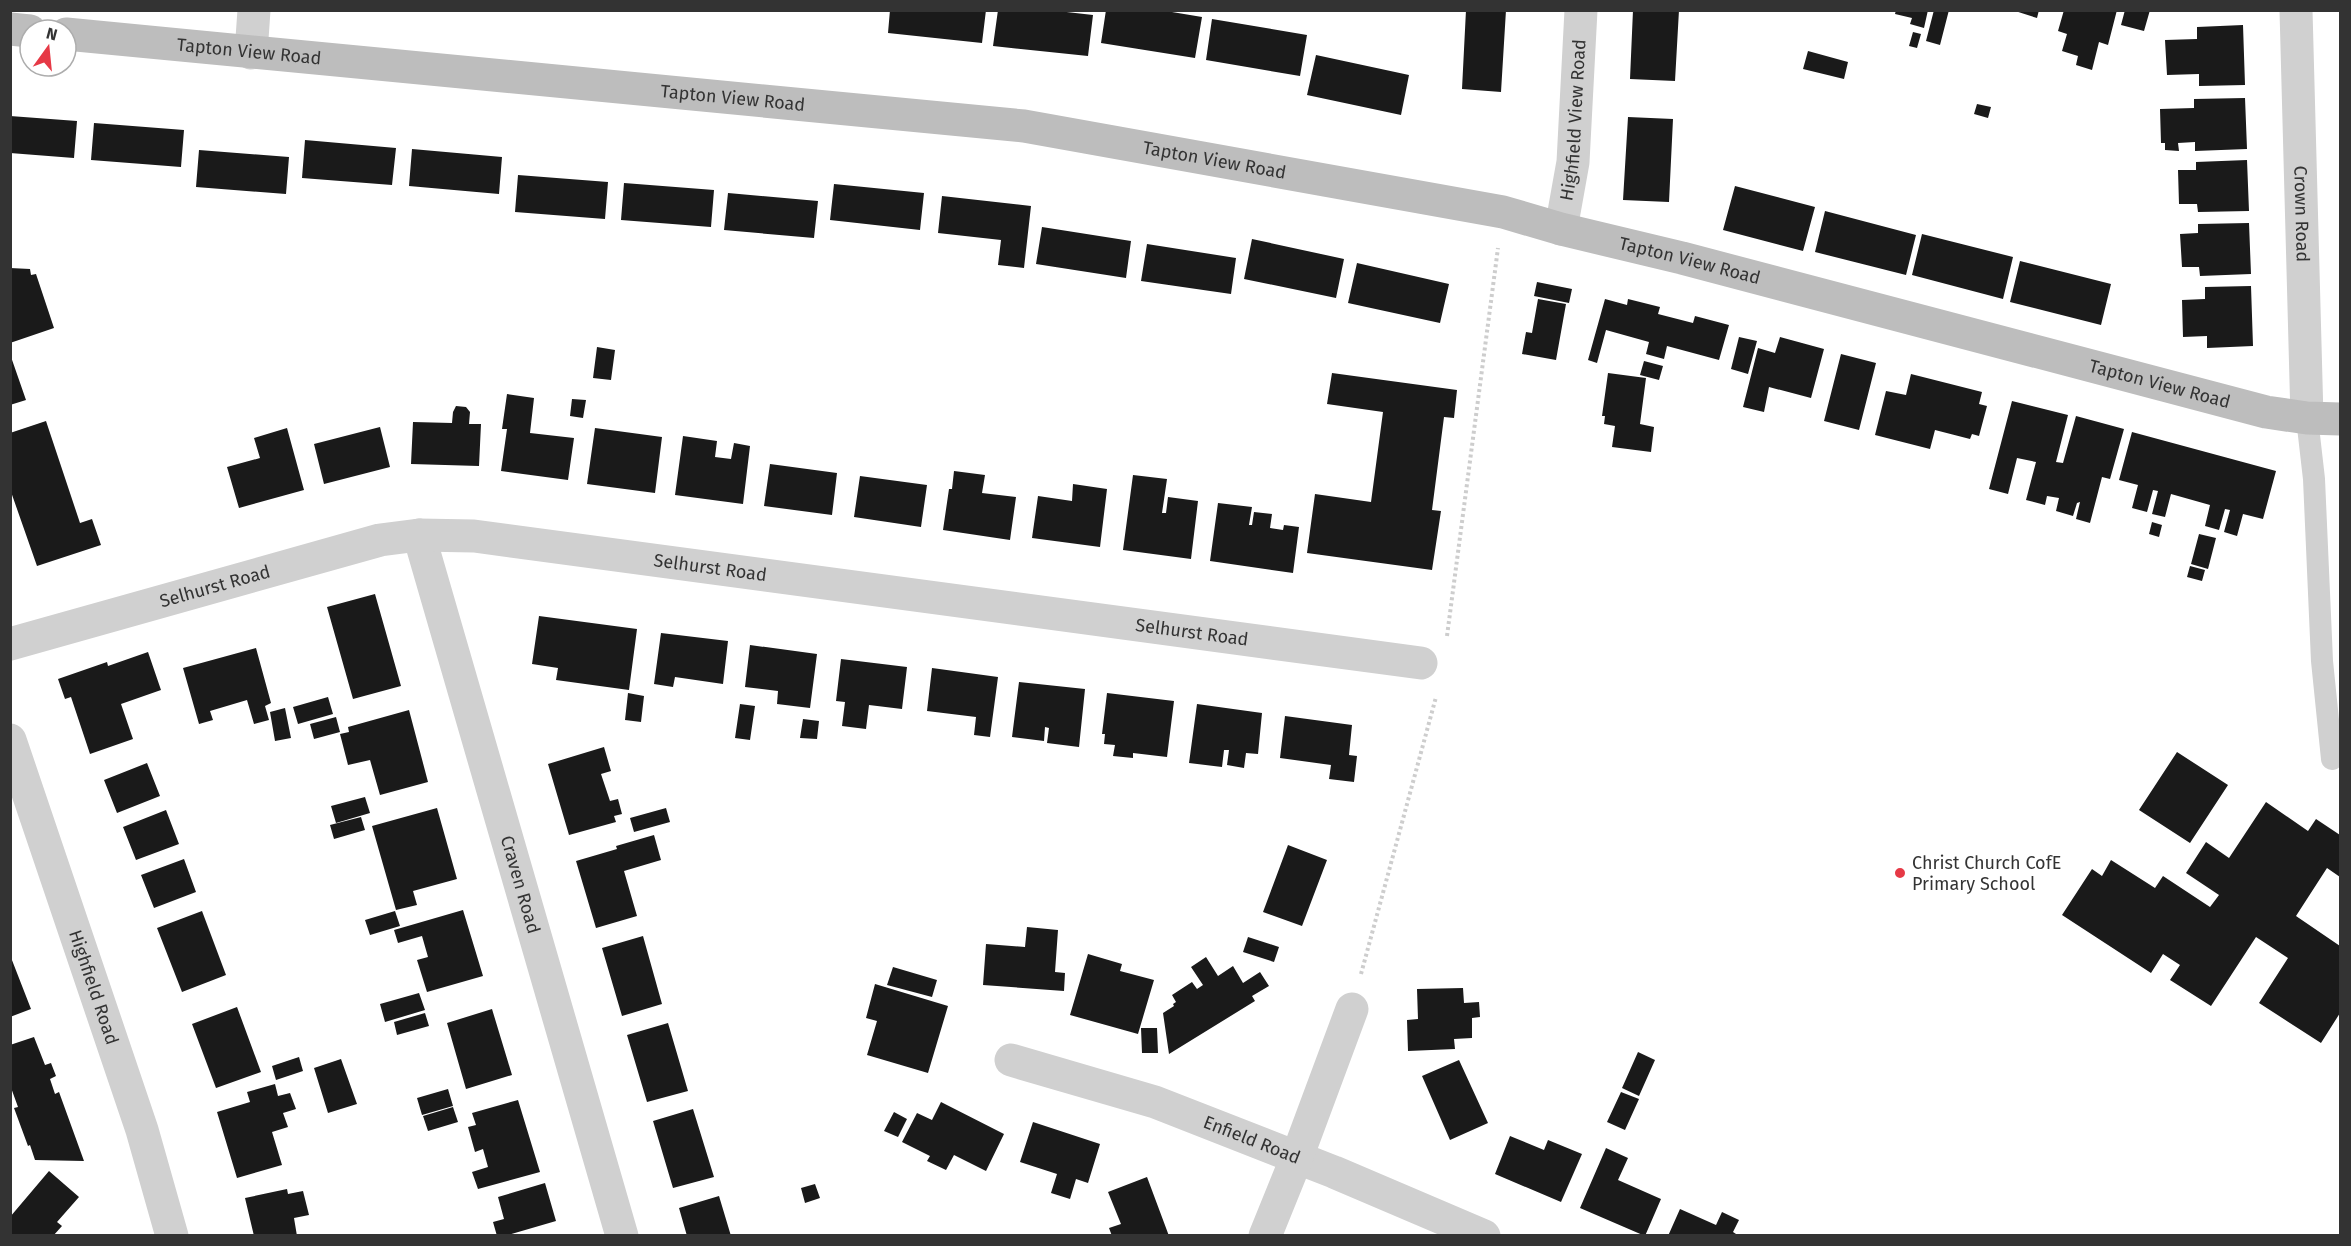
<svg xmlns="http://www.w3.org/2000/svg" width="2351" height="1246" font-family="'Fira Sans',sans-serif">
	<style>
		.building { fill: #1a1a1a }
		.lines { fill: none; stroke-linecap: round; stroke-linejoin: round }
		.path { stroke: #cdcdcd; stroke-width: 4; stroke-dasharray: 3 3; stroke-linecap: butt }
		.lane { stroke: #d0d0d0; stroke-width: 22 }
		.street { stroke: #d0d0d0; stroke-width: 33 }
		.secondary { stroke: #bdbdbd; stroke-width: 33 }
		.poi-dot { fill: #e63946; stroke: #fff; stroke-width: 2 }
		.labels { text-anchor: middle; dominant-baseline: central; stroke-width: 6; stroke-linejoin: round; paint-order: stroke }
		.street-label { font-size: 18px; fill: #333; stroke: #fff }
		.poi-label { font-size: 18px; fill: #333; stroke: #fff; text-anchor: start }
	</style>
	<rect width="100%" height="100%" fill="#fff"/>
	<path class="building" d="M 890,10 L 986,10 L 982,43 L 888,33 Z
		M 998,10 L 1049,10 L 1093,15 L 1088,56 L 993,46 Z
		M 1106,10 L 1160,10 L 1202,17 L 1195,58 L 1101,43 Z
		M 1466,10 L 1506,10 L 1501,92 L 1462,89 Z
		M 1633,10 L 1679,10 L 1675,81 L 1630,79 Z
		M 1896,10 L 1928,10 L 1924,28 L 1910,24 L 1912,18 L 1895,14 Z
		M 1934,10 L 1949,10 L 1940,45 L 1926,41 Z
		M 2012,10 L 2039,10 L 2037,18 Z
		M 2064,10 L 2117,10 L 2108,45 L 2099,42 L 2092,70 L 2076,65 L 2078,56 L 2062,51 L 2067,34 L 2058,31 Z
		M 2125,10 L 2150,10 L 2144,31 L 2121,25 Z
		M 1212,19 L 1307,35 L 1300,76 L 1206,60 Z
		M 2243,25 L 2245,85 L 2199,86 L 2199,74 L 2167,75 L 2165,40 L 2197,39 L 2197,27 Z
		M 1913,32 L 1921,34 L 1917,48 L 1909,46 Z
		M 1808,51 L 1848,62 L 1844,79 L 1803,69 Z
		M 1316,55 L 1409,75 L 1401,115 L 1307,95 Z
		M 2245,98 L 2247,149 L 2195,151 L 2195,142 L 2178,143 L 2179,151 L 2165,150 L 2165,143 L 2161,143 L 2160,109 L 2194,108 L 2194,99 Z
		M 1977,104 L 1991,107 L 1988,118 L 1974,114 Z
		M 10,116 L 77,121 L 74,158 L 10,153 Z
		M 1628,117 L 1673,119 L 1669,202 L 1623,200 Z
		M 94,123 L 184,130 L 181,167 L 91,160 Z
		M 305,140 L 396,148 L 392,185 L 302,178 Z
		M 412,149 L 502,157 L 499,194 L 409,186 Z
		M 199,150 L 289,157 L 286,194 L 196,187 Z
		M 2247,160 L 2249,211 L 2198,212 L 2197,204 L 2179,204 L 2178,170 L 2196,170 L 2196,162 Z
		M 518,175 L 608,182 L 605,219 L 515,212 Z
		M 624,183 L 714,190 L 711,227 L 621,220 Z
		M 834,184 L 924,193 L 920,230 L 830,220 Z
		M 1735,186 L 1815,207 L 1803,251 L 1723,230 Z
		M 728,193 L 818,201 L 814,238 L 724,230 Z
		M 942,196 L 1031,206 L 1024,268 L 998,265 L 1001,240 L 938,233 Z
		M 1825,211 L 1916,235 L 1906,275 L 1815,252 Z
		M 2249,223 L 2251,274 L 2200,276 L 2199,267 L 2182,267 L 2180,234 L 2198,233 L 2198,224 Z
		M 1042,227 L 1131,241 L 1126,278 L 1036,264 Z
		M 1922,234 L 2013,257 L 2003,299 L 1912,275 Z
		M 1252,239 L 1344,259 L 1336,298 L 1244,279 Z
		M 1147,244 L 1236,258 L 1231,294 L 1141,281 Z
		M 2020,261 L 2111,284 L 2101,325 L 2010,302 Z
		M 1357,263 L 1449,284 L 1440,323 L 1348,303 Z
		M 10,268 L 30,269 L 31,275 L 36,274 L 54,328 L 10,343 Z
		M 1537,282 L 1572,289 L 1569,303 L 1534,296 Z
		M 2251,286 L 2253,346 L 2207,348 L 2207,336 L 2183,337 L 2182,300 L 2205,299 L 2205,287 Z
		M 1538,299 L 1566,304 L 1556,360 L 1522,354 L 1526,332 L 1532,333 Z
		M 1605,299 L 1627,305 L 1628,299 L 1660,307 L 1658,314 L 1693,323 L 1695,316 L 1729,325 L 1719,360 L 1667,346 L 1664,359 L 1646,354 L 1649,342 L 1606,330 L 1597,363 L 1588,360 Z
		M 1739,337 L 1757,341 L 1748,374 L 1731,369 Z
		M 1780,337 L 1824,349 L 1811,398 L 1769,387 L 1764,412 L 1743,407 L 1758,348 L 1775,353 Z
		M 597,347 L 615,350 L 611,380 L 593,378 Z
		M 10,354 L 26,400 L 10,405 Z
		M 1841,354 L 1876,363 L 1859,430 L 1824,421 Z
		M 1644,361 L 1663,366 L 1659,380 L 1640,375 Z
		M 1332,373 L 1457,390 L 1454,418 L 1444,417 L 1432,510 L 1441,511 L 1432,570 L 1307,553 L 1315,494 L 1371,502 L 1383,412 L 1327,404 Z
		M 1608,373 L 1646,378 L 1640,424 L 1654,427 L 1651,452 L 1612,447 L 1615,426 L 1604,424 L 1605,416 L 1602,416 Z
		M 1911,374 L 1982,392 L 1979,404 L 1987,406 L 1979,436 L 1972,434 L 1970,439 L 1935,430 L 1930,449 L 1875,435 L 1886,391 L 1906,395 Z
		M 507,394 L 534,398 L 530,433 L 574,438 L 568,480 L 501,471 L 507,429 L 502,429 Z
		M 572,399 L 586,400 L 583,418 L 570,416 Z
		M 2012,401 L 2068,415 L 2056,462 L 2063,463 L 2076,416 L 2124,429 L 2110,479 L 2102,477 L 2090,523 L 2076,519 L 2080,502 L 2077,503 L 2073,516 L 2056,511 L 2059,498 L 2047,496 L 2045,505 L 2026,500 L 2036,462 L 2017,458 L 2008,494 L 1989,489 Z
		M 456,406 L 466,407 L 470,412 L 469,424 L 481,424 L 479,466 L 411,464 L 413,422 L 452,423 L 453,412 Z
		M 46,421 L 80,523 L 92,519 L 101,545 L 37,566 L 10,489 L 10,433 Z
		M 380,427 L 390,467 L 324,484 L 314,444 Z
		M 287,428 L 304,490 L 239,508 L 227,467 L 260,458 L 254,438 Z
		M 595,428 L 662,437 L 655,493 L 587,484 Z
		M 2132,432 L 2276,471 L 2263,519 L 2243,514 L 2237,536 L 2224,532 L 2230,510 L 2225,509 L 2219,530 L 2205,526 L 2210,505 L 2171,494 L 2165,517 L 2152,514 L 2158,491 L 2153,490 L 2147,512 L 2132,508 L 2138,485 L 2119,480 Z
		M 683,436 L 717,441 L 715,457 L 731,459 L 734,443 L 750,446 L 743,504 L 675,495 Z
		M 770,464 L 837,473 L 832,515 L 764,506 Z
		M 954,471 L 985,475 L 982,493 L 1016,497 L 1010,540 L 943,530 L 949,489 L 952,489 Z
		M 1133,475 L 1167,479 L 1162,513 L 1166,513 L 1168,497 L 1198,501 L 1191,559 L 1123,550 Z
		M 860,476 L 927,485 L 921,527 L 854,517 Z
		M 1073,484 L 1107,489 L 1100,547 L 1032,538 L 1038,496 L 1072,501 Z
		M 1218,503 L 1252,507 L 1249,525 L 1252,525 L 1254,512 L 1272,514 L 1270,528 L 1283,530 L 1284,525 L 1299,527 L 1293,573 L 1210,561 Z
		M 2152,522 L 2162,525 L 2159,537 L 2149,534 Z
		M 2199,534 L 2216,538 L 2208,569 L 2191,564 Z
		M 2190,566 L 2205,570 L 2202,581 L 2187,577 Z
		M 375,594 L 401,686 L 353,699 L 327,607 Z
		M 539,616 L 637,629 L 629,690 L 556,680 L 558,668 L 532,664 Z
		M 661,633 L 728,641 L 723,684 L 675,677 L 673,687 L 654,684 Z
		M 750,645 L 817,654 L 810,708 L 777,704 L 778,691 L 745,687 Z
		M 256,648 L 271,703 L 265,706 L 269,720 L 254,724 L 247,700 L 210,711 L 213,720 L 199,724 L 183,668 Z
		M 148,652 L 161,690 L 121,704 L 133,739 L 90,754 L 71,697 L 65,699 L 58,679 L 107,662 L 108,666 Z
		M 841,659 L 907,667 L 902,709 L 869,705 L 866,729 L 842,726 L 845,702 L 836,701 Z
		M 932,668 L 998,677 L 990,737 L 974,735 L 976,717 L 927,711 Z
		M 1019,682 L 1085,689 L 1079,747 L 1047,743 L 1049,728 L 1045,727 L 1044,741 L 1012,737 Z
		M 628,693 L 644,696 L 641,722 L 625,720 Z
		M 1107,693 L 1174,701 L 1167,757 L 1133,753 L 1133,758 L 1113,756 L 1115,745 L 1104,744 L 1105,734 L 1102,734 Z
		M 328,697 L 333,714 L 298,724 L 293,707 Z
		M 740,704 L 755,706 L 750,740 L 735,738 Z
		M 1197,704 L 1262,713 L 1258,754 L 1246,753 L 1244,768 L 1227,765 L 1229,750 L 1224,750 L 1222,767 L 1189,763 Z
		M 285,708 L 291,738 L 275,741 L 270,712 Z
		M 409,710 L 428,782 L 380,795 L 370,760 L 348,765 L 340,734 L 349,732 L 348,727 Z
		M 1285,716 L 1352,725 L 1349,755 L 1357,756 L 1354,782 L 1329,779 L 1331,765 L 1280,758 Z
		M 336,717 L 340,732 L 314,739 L 310,724 Z
		M 803,719 L 819,721 L 817,739 L 800,738 Z
		M 604,747 L 611,771 L 601,774 L 610,801 L 618,799 L 622,814 L 614,816 L 616,822 L 569,835 L 548,764 Z
		M 2177,752 L 2228,785 L 2190,843 L 2139,810 Z
		M 147,763 L 160,796 L 117,813 L 104,780 Z
		M 365,797 L 370,813 L 336,823 L 331,806 Z
		M 2266,802 L 2308,831 L 2316,819 L 2340,835 L 2340,877 L 2327,868 L 2296,916 L 2340,946 L 2340,1013 L 2321,1043 L 2259,1003 L 2288,958 L 2256,937 L 2211,1006 L 2170,980 L 2180,965 L 2163,954 L 2151,973 L 2062,915 L 2092,869 L 2102,876 L 2111,860 L 2155,888 L 2163,876 L 2210,907 L 2219,895 L 2186,873 L 2206,842 L 2229,858 Z
		M 437,808 L 457,879 L 413,891 L 417,905 L 396,910 L 372,826 Z
		M 666,808 L 670,822 L 634,832 L 630,818 Z
		M 166,810 L 179,844 L 136,860 L 123,827 Z
		M 361,817 L 365,830 L 334,839 L 330,825 Z
		M 654,835 L 661,860 L 624,871 L 637,916 L 596,928 L 576,861 L 617,849 L 616,846 Z
		M 1288,845 L 1327,860 L 1302,926 L 1263,912 Z
		M 184,859 L 196,892 L 154,908 L 141,875 Z
		M 463,910 L 483,976 L 427,992 L 417,960 L 428,957 L 422,936 L 398,943 L 394,930 Z
		M 202,911 L 226,975 L 182,992 L 157,928 Z
		M 395,911 L 400,926 L 370,935 L 365,920 Z
		M 1027,927 L 1058,930 L 1055,972 L 1065,973 L 1064,991 L 983,985 L 986,944 L 1025,947 Z
		M 643,936 L 662,1004 L 622,1016 L 602,948 Z
		M 1248,937 L 1279,947 L 1274,962 L 1243,952 Z
		M 1088,954 L 1122,964 L 1120,971 L 1154,980 L 1138,1034 L 1070,1015 Z
		M 10,955 L 31,1009 L 10,1017 Z
		M 1206,957 L 1218,976 L 1233,966 L 1243,983 L 1260,972 L 1269,986 L 1252,996 L 1255,1001 L 1169,1054 L 1163,1013 L 1174,1006 L 1173,1004 L 1176,1002 L 1172,995 L 1192,982 L 1197,989 L 1203,985 L 1191,967 Z
		M 893,967 L 937,980 L 932,997 L 887,985 Z
		M 875,984 L 948,1006 L 928,1073 L 867,1055 L 877,1021 L 866,1018 Z
		M 1463,988 L 1464,1003 L 1479,1002 L 1480,1017 L 1472,1018 L 1472,1038 L 1454,1039 L 1455,1049 L 1408,1051 L 1407,1020 L 1418,1019 L 1417,989 Z
		M 419,993 L 425,1010 L 385,1022 L 380,1004 Z
		M 237,1007 L 261,1072 L 216,1088 L 192,1024 Z
		M 492,1009 L 512,1075 L 466,1089 L 447,1023 Z
		M 425,1013 L 429,1026 L 397,1035 L 394,1022 Z
		M 668,1023 L 688,1091 L 647,1102 L 627,1035 Z
		M 1141,1028 L 1157,1028 L 1158,1053 L 1142,1053 Z
		M 34,1037 L 45,1065 L 51,1063 L 56,1076 L 50,1079 L 55,1094 L 59,1092 L 84,1161 L 35,1160 L 30,1145 L 28,1146 L 14,1108 L 18,1107 L 10,1085 L 10,1045 Z
		M 1638,1052 L 1655,1060 L 1639,1096 L 1622,1088 Z
		M 299,1057 L 303,1071 L 276,1080 L 272,1066 Z
		M 341,1059 L 357,1104 L 328,1113 L 314,1068 Z
		M 1459,1060 L 1488,1123 L 1450,1140 L 1422,1076 Z
		M 275,1084 L 278,1096 L 290,1093 L 296,1109 L 283,1113 L 288,1127 L 272,1132 L 282,1165 L 237,1178 L 217,1112 L 250,1102 L 247,1092 Z
		M 448,1089 L 453,1106 L 422,1115 L 417,1098 Z
		M 1621,1092 L 1639,1099 L 1625,1130 L 1607,1122 Z
		M 518,1100 L 540,1172 L 478,1189 L 472,1172 L 488,1167 L 483,1149 L 475,1152 L 468,1127 L 476,1125 L 472,1113 Z
		M 941,1102 L 1004,1134 L 986,1171 L 954,1155 L 946,1170 L 927,1161 L 930,1156 L 902,1142 L 917,1113 L 932,1120 Z
		M 453,1107 L 458,1122 L 428,1131 L 423,1116 Z
		M 693,1109 L 714,1177 L 673,1188 L 653,1121 Z
		M 894,1112 L 907,1119 L 898,1137 L 884,1131 Z
		M 1033,1122 L 1100,1144 L 1088,1183 L 1076,1179 L 1070,1199 L 1051,1193 L 1057,1174 L 1020,1162 Z
		M 1510,1136 L 1544,1150 L 1548,1140 L 1582,1154 L 1561,1202 L 1495,1174 Z
		M 1606,1148 L 1628,1158 L 1618,1180 L 1661,1199 L 1645,1236 L 1580,1208 Z
		M 49,1171 L 79,1197 L 57,1222 L 62,1226 L 53,1236 L 47,1234 L 46,1236 L 10,1236 L 10,1217 Z
		M 1147,1177 L 1169,1236 L 1112,1236 L 1109,1228 L 1121,1224 L 1108,1192 Z
		M 545,1183 L 556,1221 L 505,1236 L 497,1236 L 493,1222 L 504,1219 L 498,1197 Z
		M 815,1184 L 820,1198 L 805,1203 L 801,1188 Z
		M 287,1189 L 288,1194 L 303,1191 L 309,1215 L 294,1218 L 297,1236 L 254,1236 L 245,1198 Z
		M 719,1196 L 731,1236 L 687,1236 L 679,1208 Z
		M 1680,1209 L 1716,1225 L 1722,1212 L 1739,1220 L 1733,1232 L 1739,1236 L 1668,1236 Z"/>
	<g class="lines">
		<path class="path" d="M 1447,636 L 1498,248
			M 1361,974 L 1436,697"/>
		<path class="lane" d="M 2307,418 L 2314,479 L 2322,661 L 2332,759"/>
		<g class="street">
			<path id="s1" d="M 2296,10 L 2307,418"/>
			<path d="M 251,53 L 254,10"/>
			<path id="s2" d="M 1561,229 L 1573,162 L 1581,10"/>
			<path id="s3" d="M 419,535 L 622,1236"/>
			<path id="s4" d="M 10,644 L 380,540 L 419,535 L 474,536 L 1421,663"/>
			<path id="s5" d="M 10,740 L 142,1130 L 172,1236"/>
			<path id="s6" d="M 1011,1060 L 1155,1102 L 1334,1172 L 1484,1236"/>
			<path d="M 1265,1236 L 1297,1157 L 1352,1009"/>
		</g>
		<g class="secondary">
			<path d="M 10,29 L 30,31"/>
			<path id="s7" d="M 66,34 L 1024,126 L 1503,212 L 1561,229 L 1682,258 L 2266,412 L 2307,418 L 2340,419"/>
		</g>
	</g>
	<circle class="poi-dot" cx="1900" cy="873" r="6"/>
	<g class="labels">
		<g class="street-label">
			<text stroke="none"><textPath href="#s7" startOffset="184">Tapton View Road</textPath></text>
			<text stroke="none"><textPath href="#s7" startOffset="670">Tapton View Road</textPath></text>
			<text stroke="none"><textPath href="#s2" startOffset="110">Highfield View Road</textPath></text>
			<text stroke="none"><textPath href="#s7" startOffset="1156">Tapton View Road</textPath></text>
			<text stroke="none"><textPath href="#s1" startOffset="204">Crown Road</textPath></text>
			<text stroke="none"><textPath href="#s7" startOffset="1642">Tapton View Road</textPath></text>
			<text stroke="none"><textPath href="#s7" startOffset="2128">Tapton View Road</textPath></text>
			<text stroke="none"><textPath href="#s4" startOffset="717">Selhurst Road</textPath></text>
			<text stroke="none"><textPath href="#s4" startOffset="213">Selhurst Road</textPath></text>
			<text stroke="none"><textPath href="#s4" startOffset="1203">Selhurst Road</textPath></text>
			<text stroke="none"><textPath href="#s3" startOffset="364">Craven Road</textPath></text>
			<text stroke="none"><textPath href="#s5" startOffset="261">Highfield Road</textPath></text>
			<text stroke="none"><textPath href="#s6" startOffset="254">Enfield Road</textPath></text>
		</g>
		<g class="poi-label">
			<text x="1912" y="863">Christ Church CofE<tspan x="1912" dy="21">Primary School</tspan></text>
		</g>
	</g>
	<rect width="2351" height="1246" fill="none" stroke="#333333" stroke-width="24"/>
	<g transform="translate(48 48) rotate(15)"><circle r="28" fill="#ffffff" stroke="#adadad" stroke-width="1.5"/>
	<path d="M0-4.5L10 22L0 15L-10 22Z" fill="#e63946"/>
	<text y="-9" font-size="16" font-weight="bold" text-anchor="middle" fill="#333333">N</text>
	</g>
</svg>
